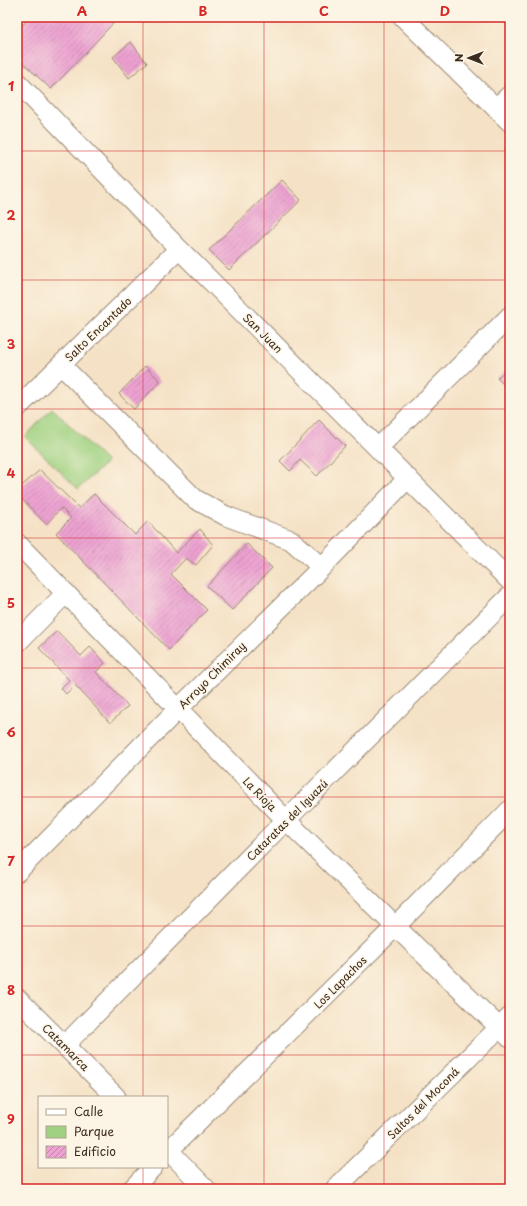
<svg xmlns="http://www.w3.org/2000/svg" width="527" height="1206" font-family="'Playpen Sans',sans-serif">
	<style>
		.green { fill: #9fd180; stroke: #6d7e4f }
		.building { fill: url(#building-hatch) }
		.lines { fill: none; stroke-linecap: round; stroke-linejoin: round }
		.minor-casing { stroke: #988672; stroke-width: 21 }
		.minor { stroke: #fff; stroke-width: 19 }
		.grid { fill: none; stroke: #d62828; stroke-width: 1; stroke-opacity: 0.55 }
		.labels { text-anchor: middle; dominant-baseline: central; stroke-width: 3; stroke-linejoin: round; paint-order: stroke }
		.street-label { font-size: 11px; fill: #3b2a1e; stroke: #fcf5e5 }
		.neatline { fill: none; stroke: #d62828; stroke-width: 1.5 }
		.grid-label { font-size: 13px; text-anchor: middle; font-weight: bold; fill: #d62828 }
	</style>
	<defs>
		<pattern id="building-hatch" width="6" height="6" patternUnits="userSpaceOnUse"><rect width="6" height="6" fill="#eda2d2"/><path d="M-1 1l2-2M0 6l6-6M5 7l2-2" fill="none" stroke="#c184aa"/></pattern>
	</defs>
	<rect width="100%" height="100%" fill="#fcf5e5"/>
	<filter id="ink" filterUnits="userSpaceOnUse"><feTurbulence type="fractalNoise" baseFrequency=".025" numOctaves="2"/><feDisplacementMap in="SourceGraphic" scale="8" xChannelSelector="R" yChannelSelector="G"/><feConvolveMatrix kernelMatrix="1 2 1 2 8 2 1 2 1" color-interpolation-filters="sRGB"/></filter>
	<filter id="wash" filterUnits="userSpaceOnUse"><feTurbulence type="fractalNoise" baseFrequency=".012" numOctaves="4" result="noise"/><feDisplacementMap in="SourceGraphic" scale="16" xChannelSelector="R" yChannelSelector="G"/><feGaussianBlur stdDeviation="0.9" result="paint"/><feColorMatrix in="noise" values="0 0 0 0 0 0 0 0 0 0 0 0 0 0 0 0 0 1.4 0 .05"/><feComposite in="paint" operator="in"/></filter>
	<g filter="url(#wash)">
		<rect width="100%" height="100%" fill="#f5e2c6"/>
		<path class="green" d="M 52,408 L 107,462 L 78,489 L 25,437 Z"/>
		<g id="blocks">
			<path class="building" d="M 30,17 L 119,17 L 51,89 L 17,57 L 17,31 Z
				M 131,42 L 147,63 L 129,78 L 113,57 Z
				M 282,180 L 301,200 L 229,270 L 209,250 Z
				M 145,366 L 160,381 L 134,409 L 119,394 Z
				M 510,366 L 510,391 L 497,378 Z
				M 319,420 L 345,446 L 317,476 L 300,460 L 290,471 L 280,461 Z
				M 40,470 L 79,508 L 94,494 L 135,535 L 148,521 L 176,553 L 200,529 L 213,545 L 196,565 L 186,558 L 171,574 L 207,610 L 169,650 L 56,533 L 71,518 L 61,508 L 46,524 L 17,494 L 17,490 Z
				M 247,544 L 272,568 L 232,610 L 207,586 Z
				M 57,631 L 81,656 L 90,647 L 105,663 L 96,672 L 128,706 L 110,723 L 75,685 L 66,694 L 61,688 L 69,680 L 39,648 Z"/>
		</g>
	</g>
	<g filter="url(#ink)">
		<use href="#blocks" fill-opacity="0" stroke="#988672" stroke-width="1"/>
		<g class="lines">
			<g class="minor-casing">
				<path id="minor" d="M 403,17 L 510,122
					M 17,82 L 179,249 L 510,581
					M 496,108 L 510,95
					M 61,365 L 195,499 L 226,516 L 291,540 L 322,567
					M 17,408 L 179,249
					M 378,448 L 510,316
					M 17,543 L 286,820 L 510,1038
					M 17,643 L 66,593
					M 17,872 L 178,709 L 322,567 L 408,478
					M 17,998 L 116,1097
					M 65,1045 L 286,820 L 510,596
					M 167,1149 L 206,1189
					M 167,1152 L 396,926 L 510,810
					M 132,1189 L 153,1167
					M 335,1189 L 510,1017"/>
			</g>
			<use href="#minor" class="minor"/>
		</g>
	</g>
	<path class="grid" d="M 143,17 L 143,1097M 264,17 L 264,1189M 384,17 L 384,1189M 17,151 L 510,151M 17,280 L 510,280M 17,409 L 510,409M 17,538 L 510,538M 17,668 L 510,668M 17,797 L 510,797M 17,926 L 510,926M 17,1055 L 510,1055M 143,1167 L 143,1189"/>
	<g class="labels">
		<g class="street-label">
			<text transform="translate(98 329) rotate(-44)">Salto Encantado</text>
			<text transform="translate(263 333) rotate(45)">San Juan</text>
			<text transform="translate(212 675) rotate(-45)">Arroyo Chimiray</text>
			<text transform="translate(260 794) rotate(46)">La Rioja</text>
			<text transform="translate(287 820) rotate(-45)">Cataratas del Iguazú</text>
			<text transform="translate(340 982) rotate(-45)">Los Lapachos</text>
			<text transform="translate(66 1047) rotate(45)">Catamarca</text>
			<text transform="translate(423 1103) rotate(-45)">Saltos del Moconá</text>
		</g>
	</g>
	<rect width="527" height="1206" fill="none" stroke="#fcf5e5" stroke-width="44"/>
	<rect x="38" y="1096" width="130" height="72" fill="#fcf5e5" stroke="#afa495"/>
	<rect x="46" y="1109" width="20" height="6" fill="#ffffff" stroke="#afa495"/>
	<text x="74" y="1116" font-size="12" fill="#3b2a1e">Calle</text>
	<rect x="46" y="1126" width="20" height="12" fill="#9fd180" stroke="#afa495"/>
	<text x="74" y="1136" font-size="12" fill="#3b2a1e">Parque</text>
	<rect x="46" y="1146" width="20" height="12" fill="url(#building-hatch)" stroke="#afa495"/>
	<text x="74" y="1156" font-size="12" fill="#3b2a1e">Edificio</text>
	<g transform="translate(469 58) rotate(270)" stroke="#fcf5e5" stroke-width="3" paint-order="stroke">
	<path d="M0-3L7 15L0 10L-7 15Z" fill="#3b2a1e"/>
	<text y="-6" font-size="11" font-weight="bold" text-anchor="middle" fill="#3b2a1e">N</text>
	</g>
	<rect x="22" y="22" width="483" height="1162" class="neatline"/>
	<g class="grid-label">
		<text x="82" y="16">A</text>
		<text x="203" y="16">B</text>
		<text x="324" y="16">C</text>
		<text x="445" y="16">D</text>
		<text x="11" y="91">1</text>
		<text x="11" y="220">2</text>
		<text x="11" y="349">3</text>
		<text x="11" y="478">4</text>
		<text x="11" y="608">5</text>
		<text x="11" y="737">6</text>
		<text x="11" y="866">7</text>
		<text x="11" y="995">8</text>
		<text x="11" y="1124">9</text>
	</g>
</svg>
